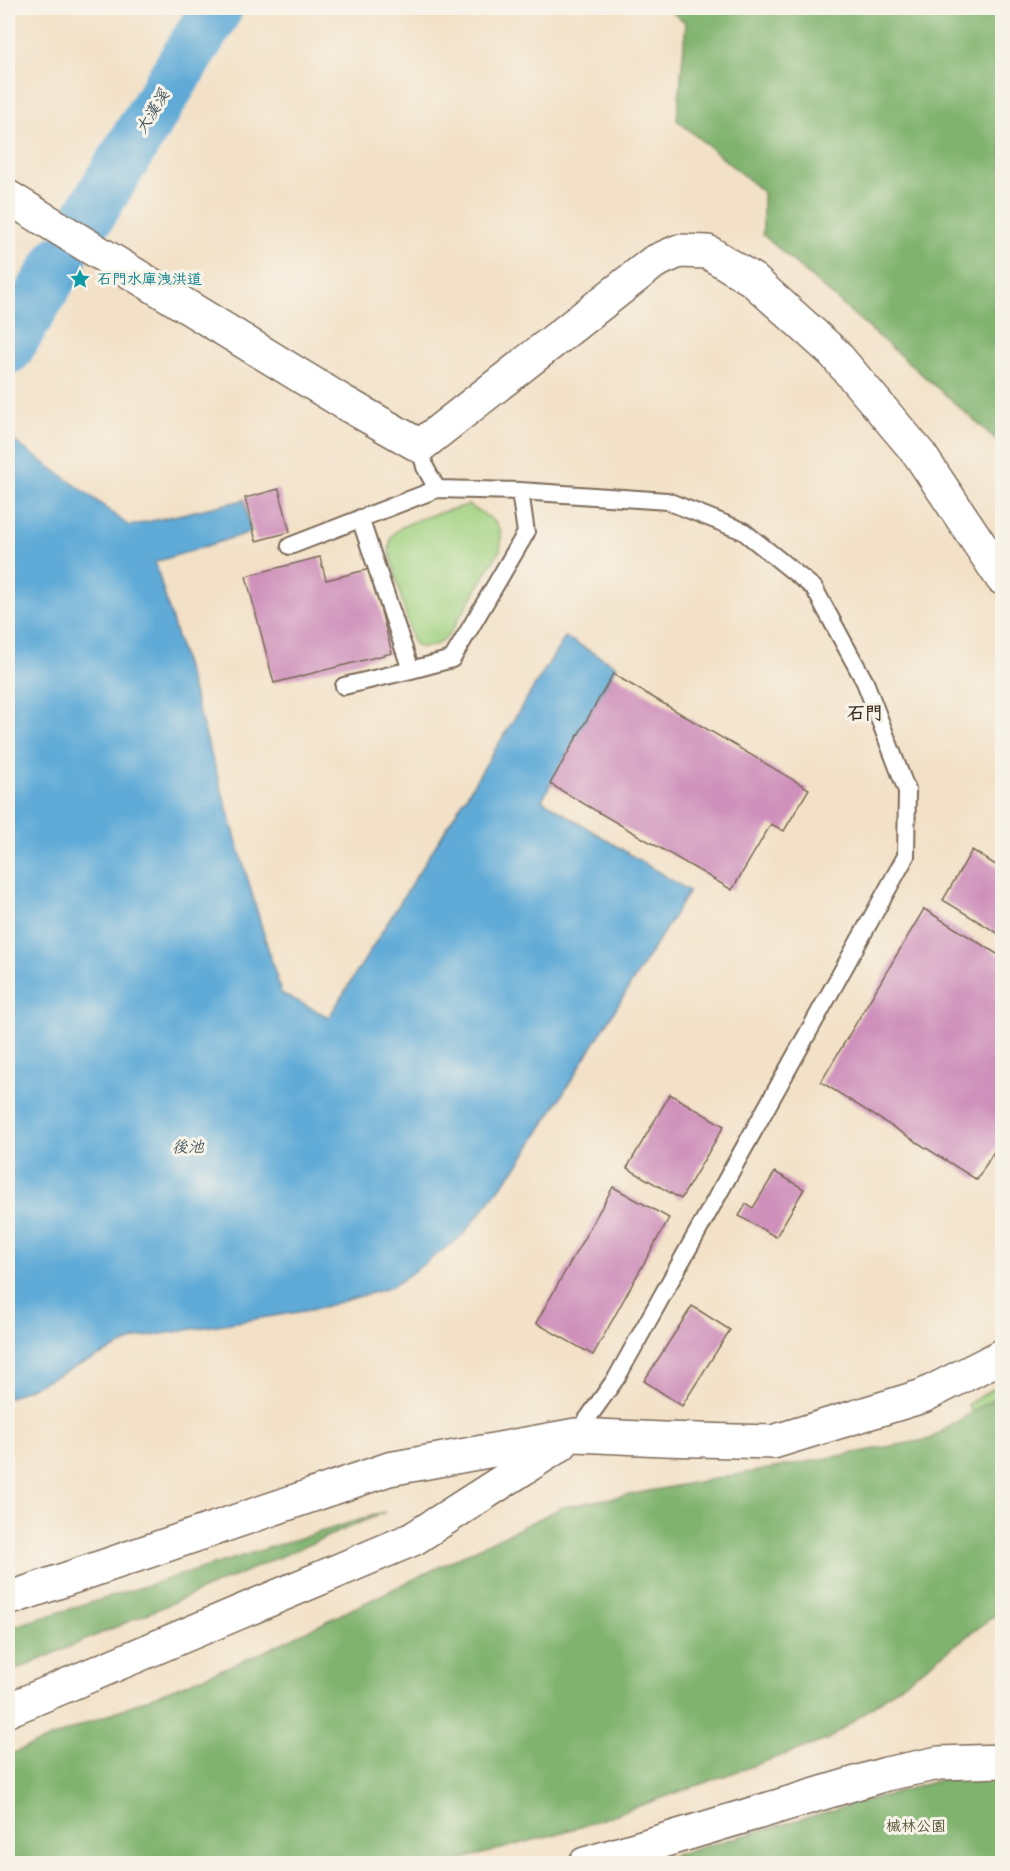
<svg xmlns="http://www.w3.org/2000/svg" width="1010" height="1871" font-family="'Balsamiq Sans','LXGW WenKai TC',sans-serif">
	<style>
		.green { fill: #a0d180; stroke: #6e7e4f; stroke-width: 1.5 }
		.forest { fill: #80b36e; stroke: #5e6e46; stroke-width: 1.5 }
		.water { fill: #5faad7; stroke: #4d6a7a; stroke-width: 1.5 }
		.lines { fill: none; stroke-linecap: round; stroke-linejoin: round }
		.river { stroke: #5faad7; stroke-width: 52 }
		.building { fill: #cf91bb }
		.service-casing { stroke: #7b6a59; stroke-width: 20 }
		.minor-casing { stroke: #7b6a59; stroke-width: 36 }
		.service { stroke: #fff; stroke-width: 16 }
		.minor { stroke: #fff; stroke-width: 33 }
		.labels { text-anchor: middle; dominant-baseline: central; stroke-width: 6; stroke-linejoin: round; paint-order: stroke }
		.culture-label { font-size: 15px; fill: #0d838f; stroke: #f7f3e8; text-anchor: start }
		.park-label { font-size: 15px; fill: #545436; stroke: #f7f3e8 }
		.water-label { font-size: 16px; font-style: italic; fill: #48575f; stroke: #f7f3e8 }
		.quarter-label { font-size: 18px; font-weight: bold; fill: #3b2a1e; stroke: #f7f3e8 }
	</style>
	<rect width="100%" height="100%" fill="#f7f3e8"/>
	<filter id="ink" filterUnits="userSpaceOnUse"><feTurbulence type="fractalNoise" baseFrequency=".0167" numOctaves="2"/><feDisplacementMap in="SourceGraphic" scale="12" xChannelSelector="R" yChannelSelector="G"/><feConvolveMatrix kernelMatrix="1 2 1 2 8 2 1 2 1" color-interpolation-filters="sRGB"/></filter>
	<filter id="wash" filterUnits="userSpaceOnUse"><feTurbulence type="fractalNoise" baseFrequency=".008" numOctaves="4" result="noise"/><feDisplacementMap in="SourceGraphic" scale="24" xChannelSelector="R" yChannelSelector="G"/><feGaussianBlur stdDeviation="1.35" result="paint"/><feColorMatrix in="noise" values="0 0 0 0 0 0 0 0 0 0 0 0 0 0 0 0 0 1.4 0 .05"/><feComposite in="paint" operator="in"/></filter>
	<g filter="url(#wash)">
		<rect width="100%" height="100%" fill="#f3e1c7"/>
		<path class="green" d="M 468,505 C 489,517 506,522 500,550 L 449,635 C 438,645 430,649 416,646 L 412,640 L 389,550 C 390,546 390,540 392,536 C 400,521 451,510 468,505 Z
			M 1002,1383 L 1002,1493 L 993,1484 L 968,1404 Z"/>
		<path class="forest" d="M 666,8 L 1002,8 L 1002,443 L 999,442 L 763,235 L 763,192 L 677,120 L 686,23 Z
			M 1002,1393 L 1002,1610 L 829,1739 L 574,1829 L 449,1863 L 8,1863 L 8,1755 L 257,1655 L 563,1507 L 930,1439 Z
			M 385,1512 L 8,1673 L 8,1628 Z
			M 1002,1771 L 1002,1863 L 643,1864 L 943,1779 Z"/>
		<path class="water" d="M 8,437 L 88,494 L 129,526 L 244,500 L 251,532 L 155,562 L 281,993 L 329,1017 L 565,637 L 617,666 L 542,800 L 689,891 L 521,1161 L 462,1236 L 392,1287 L 316,1309 L 138,1338 L 8,1398 Z"/>
		<g class="lines">
			<path class="river" d="M 89,216 L 217,8
				M 8,348 L 61,260"/>
		</g>
		<g id="blocks">
			<path class="building" d="M 279,489 L 290,532 L 256,541 L 245,498 Z
				M 320,557 L 326,580 L 370,569 L 392,653 L 274,683 L 246,576 Z
				M 613,674 L 809,789 L 784,831 L 771,824 L 732,890 L 550,784 Z
				M 972,850 L 1002,869 L 1002,936 L 943,900 Z
				M 924,909 L 1002,957 L 1002,1138 L 977,1180 L 821,1082 Z
				M 670,1094 L 724,1126 L 681,1199 L 627,1168 Z
				M 775,1172 L 804,1189 L 776,1237 L 739,1216 L 746,1204 L 753,1208 Z
				M 613,1187 L 669,1218 L 593,1355 L 536,1323 Z
				M 692,1306 L 730,1330 L 682,1406 L 644,1381 Z"/>
		</g>
	</g>
	<g filter="url(#ink)">
		<use href="#blocks" fill-opacity="0" stroke="#7b6a59" stroke-width="1.5"/>
		<g class="lines">
			<g class="service-casing">
				<path id="service" d="M 520,491 L 667,501 L 743,531 L 814,588 L 865,682 L 907,791 L 906,856 L 617,1377 L 576,1435
					M 360,518 L 411,670 L 452,659 L 526,533 L 520,491 L 437,489
					M 290,546 L 437,489 L 425,467 L 420,446
					M 344,686 L 411,670"/>
			</g>
			<g class="minor-casing">
				<path id="minor" d="M 8,197 L 343,402 L 420,446 L 654,262 L 679,251 L 708,252 L 753,280 L 834,353 L 920,455 L 1002,578
					M 8,1599 L 389,1469 L 576,1435 L 663,1439 L 773,1442 L 923,1396 L 1002,1356
					M 8,1710 L 413,1539 L 561,1444
					M 585,1864 L 886,1774 L 939,1763 L 1002,1761"/>
			</g>
			<use href="#service" class="service"/>
			<use href="#minor" class="minor"/>
		</g>
	</g>
	<defs>
		<g id="sight-bare" transform="scale(1.62)"><path d="M0-6L1.8-2.2L6-1.7L2.9 1.2L3.7 5.4L0 3.3L-3.7 5.4L-2.9 1.2L-6-1.7L-1.8-2.2Z" fill="#0f9aa8" stroke="#f7f3e8" stroke-width="2.5" paint-order="stroke"/></g>
	</defs>
	<g fill-rule="evenodd">
		<use href="#sight-bare" x="80" y="279"/>
	</g>
	<g class="labels">
		<g class="culture-label">
			<text x="97" y="279">石門水庫洩洪道</text>
		</g>
		<g class="park-label">
			<text x="916" y="1826">槭林公園</text>
		</g>
		<g class="water-label">
			<text transform="translate(153 112) rotate(-58)">大漢溪</text>
			<text x="188" y="1147">後池</text>
		</g>
		<g class="quarter-label">
			<text x="865" y="713">石門</text>
		</g>
	</g>
	<rect width="1010" height="1871" fill="none" stroke="#f7f3e8" stroke-width="30"/>
</svg>
